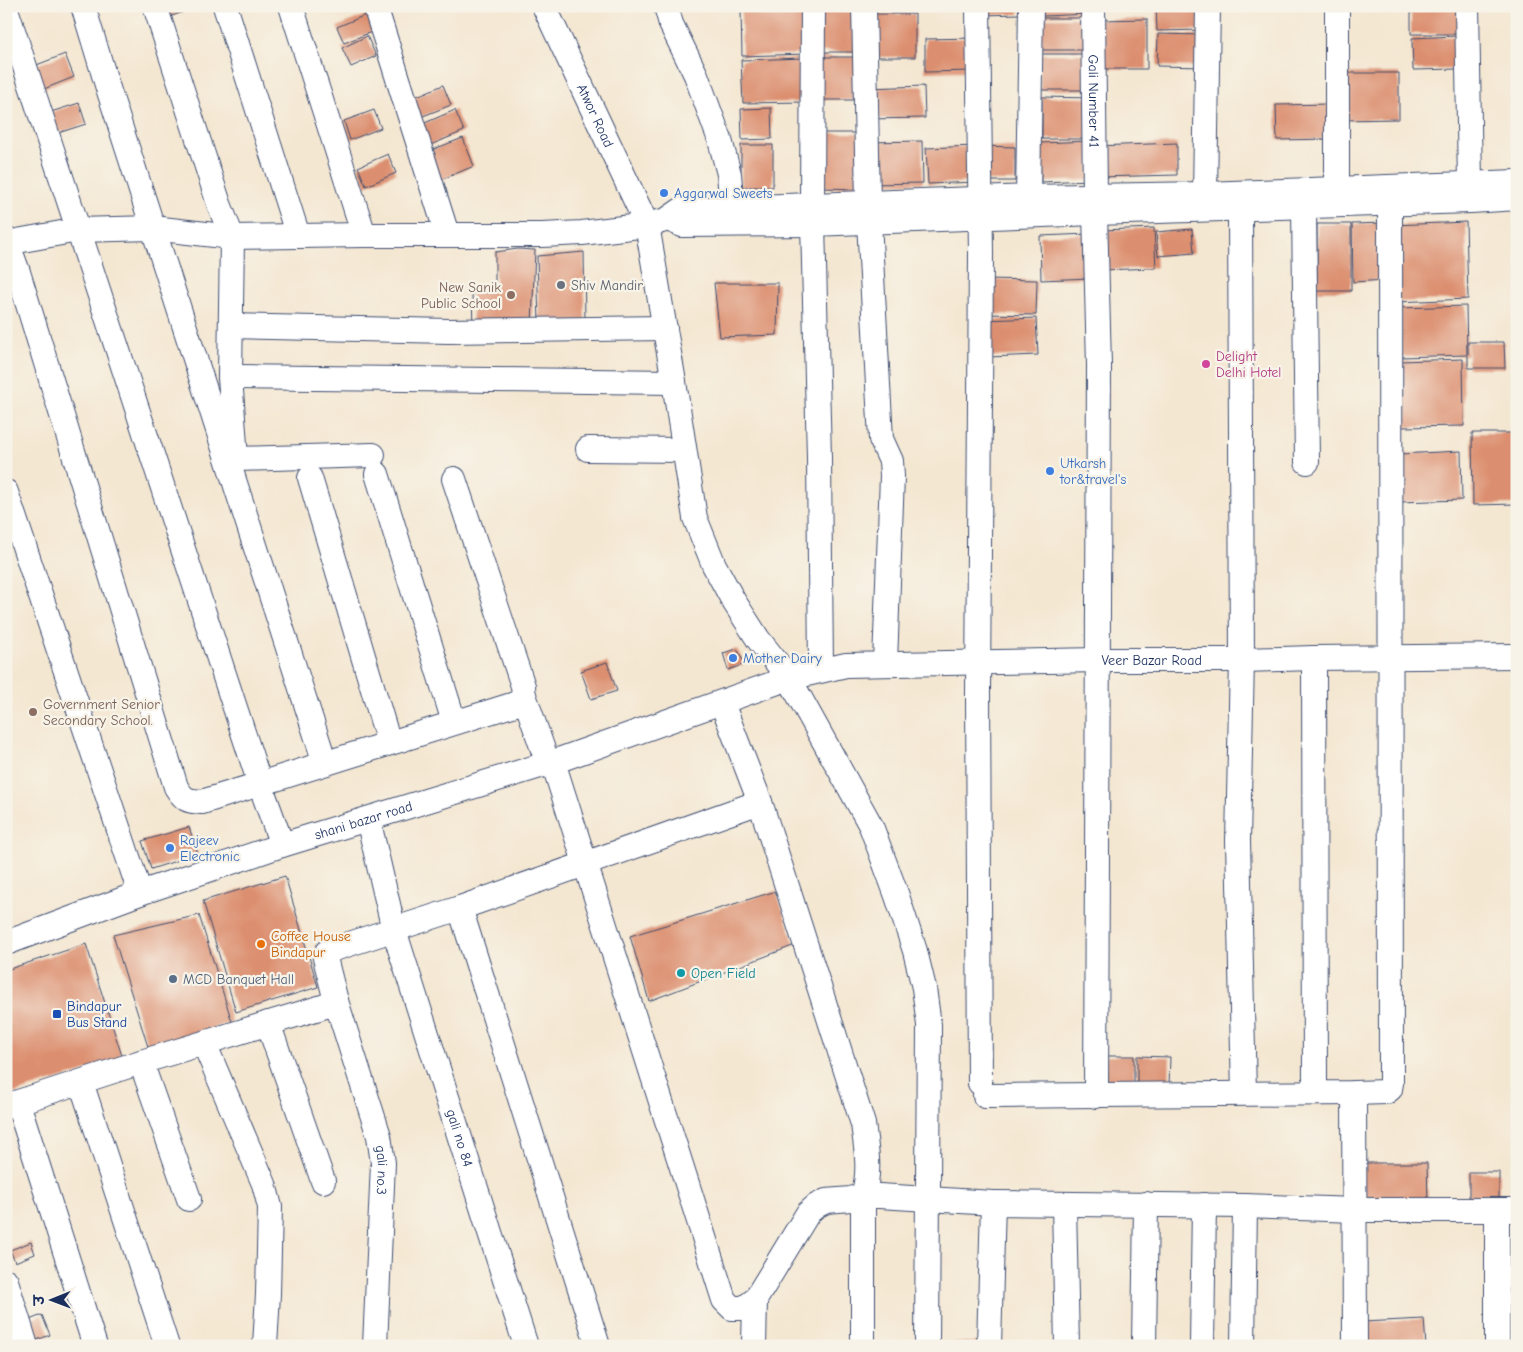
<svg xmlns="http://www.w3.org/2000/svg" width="1523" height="1352" font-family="'Comic Neue','Playpen Sans Deva',sans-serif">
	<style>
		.building { fill: #dc8f6f }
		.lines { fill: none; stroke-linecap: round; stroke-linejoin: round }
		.minor-casing { stroke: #3c4b6f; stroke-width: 26 }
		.minor { stroke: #fff; stroke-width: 24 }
		.shop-dot { fill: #3f7fe0; stroke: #f7f3e8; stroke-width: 2 }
		.worship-dot { fill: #6b7280; stroke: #f7f3e8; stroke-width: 2 }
		.education-dot { fill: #8d6e63; stroke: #f7f3e8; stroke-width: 2 }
		.hotel-dot { fill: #d1479c; stroke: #f7f3e8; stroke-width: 2 }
		.food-dot { fill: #e8710a; stroke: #f7f3e8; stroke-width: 2 }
		.culture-dot { fill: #0f9aa8; stroke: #f7f3e8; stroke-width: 2 }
		.service-dot { fill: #5c6f8a; stroke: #f7f3e8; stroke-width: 2 }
		.transit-dot { fill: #1a4fb4; stroke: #f7f3e8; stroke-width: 2 }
		.labels { text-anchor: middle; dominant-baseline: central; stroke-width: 4.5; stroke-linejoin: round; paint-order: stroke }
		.street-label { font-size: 14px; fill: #1b2f5e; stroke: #f7f3e8 }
		.shop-label { font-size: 14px; fill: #366cbe; stroke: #f7f3e8; text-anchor: start }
		.worship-label { font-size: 14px; fill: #5b616d; stroke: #f7f3e8; text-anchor: start }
		.education-label { font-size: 14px; fill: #785e54; stroke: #f7f3e8; text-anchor: end }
		.hotel-label { font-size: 14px; fill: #b23c85; stroke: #f7f3e8; text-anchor: start }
		.food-label { font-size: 14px; fill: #c56008; stroke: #f7f3e8; text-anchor: start }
		.culture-label { font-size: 14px; fill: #0d838f; stroke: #f7f3e8; text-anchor: start }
		.service-label { font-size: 14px; fill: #4e5e75; stroke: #f7f3e8; text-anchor: start }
		.transit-label { font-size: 14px; fill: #164399; stroke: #f7f3e8; text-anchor: start }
	</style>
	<rect width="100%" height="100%" fill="#f7f3e8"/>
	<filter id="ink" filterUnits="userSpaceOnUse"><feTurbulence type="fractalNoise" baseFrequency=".02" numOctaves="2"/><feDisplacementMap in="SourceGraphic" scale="10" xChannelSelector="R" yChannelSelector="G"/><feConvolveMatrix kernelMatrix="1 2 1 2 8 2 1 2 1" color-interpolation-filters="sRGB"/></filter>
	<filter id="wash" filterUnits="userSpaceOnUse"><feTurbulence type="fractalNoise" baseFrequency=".0096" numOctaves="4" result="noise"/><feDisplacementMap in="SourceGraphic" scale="20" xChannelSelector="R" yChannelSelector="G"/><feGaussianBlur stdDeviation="1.12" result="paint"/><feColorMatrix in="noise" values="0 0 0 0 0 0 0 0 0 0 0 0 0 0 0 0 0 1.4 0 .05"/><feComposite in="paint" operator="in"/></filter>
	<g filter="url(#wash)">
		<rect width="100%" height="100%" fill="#f4e7d2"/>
		<g id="blocks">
			<path class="building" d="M 156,6 L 198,6 L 162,20 Z
				M 984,6 L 1019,6 L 1019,14 L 984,15 Z
				M 1043,6 L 1089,6 L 1089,14 L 1043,16 Z
				M 1156,6 L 1203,6 L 1204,30 L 1157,31 Z
				M 1411,6 L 1460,6 L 1460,34 L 1411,34 Z
				M 805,9 L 806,54 L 742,56 L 741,10 Z
				M 863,9 L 864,52 L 816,52 L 815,10 Z
				M 368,14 L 374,31 L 344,43 L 337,27 Z
				M 871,14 L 915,14 L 915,57 L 871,57 Z
				M 1041,18 L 1090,18 L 1090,50 L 1041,50 Z
				M 1147,19 L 1147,69 L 1098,69 L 1098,20 Z
				M 1158,34 L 1204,35 L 1204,67 L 1157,66 Z
				M 367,36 L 376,56 L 351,67 L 342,48 Z
				M 1457,36 L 1458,69 L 1413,70 L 1412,38 Z
				M 974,38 L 974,71 L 925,72 L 925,39 Z
				M 65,54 L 74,77 L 44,89 L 34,66 Z
				M 1040,54 L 1091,54 L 1092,90 L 1040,90 Z
				M 816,57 L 860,57 L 860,100 L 817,100 Z
				M 806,58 L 807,102 L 743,103 L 741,60 Z
				M 1342,73 L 1399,73 L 1399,119 L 1342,120 Z
				M 443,85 L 451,105 L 418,118 L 410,99 Z
				M 924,86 L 925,118 L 868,119 L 867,88 Z
				M 1042,97 L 1092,98 L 1091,139 L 1042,139 Z
				M 79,103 L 86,124 L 58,133 L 51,112 Z
				M 1331,104 L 1332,139 L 1277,140 L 1276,105 Z
				M 771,108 L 772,139 L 742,140 L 741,109 Z
				M 374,110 L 381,128 L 350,140 L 344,121 Z
				M 455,110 L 464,131 L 428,146 L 420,125 Z
				M 818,133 L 864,133 L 864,189 L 818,188 Z
				M 463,138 L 474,166 L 438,181 L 426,152 Z
				M 922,141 L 923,183 L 868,184 L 868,142 Z
				M 1090,141 L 1091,180 L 1041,182 L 1040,143 Z
				M 1177,143 L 1177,175 L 1097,177 L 1096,146 Z
				M 741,145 L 773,145 L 773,187 L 741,187 Z
				M 975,146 L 976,182 L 928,184 L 926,148 Z
				M 980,146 L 1015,147 L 1015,181 L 981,181 Z
				M 388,154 L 396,173 L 366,186 L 358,167 Z
				M 1466,222 L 1468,299 L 1397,302 L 1394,225 Z
				M 1385,223 L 1386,280 L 1353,282 L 1352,224 Z
				M 1317,224 L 1351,224 L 1351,291 L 1317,291 Z
				M 1154,228 L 1156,268 L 1102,270 L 1101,230 Z
				M 1192,229 L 1194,253 L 1158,256 L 1156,232 Z
				M 1089,234 L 1091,278 L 1041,280 L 1040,236 Z
				M 518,249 L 535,250 L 532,324 L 473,328 L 472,293 L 495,288 L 495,252 Z
				M 584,252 L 585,322 L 539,324 L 537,256 Z
				M 986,279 L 1037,280 L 1036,315 L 985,314 Z
				M 714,283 L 778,283 L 777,335 L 720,337 Z
				M 1466,306 L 1467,355 L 1401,357 L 1400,308 Z
				M 1036,318 L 1038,355 L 988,357 L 986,320 Z
				M 1468,342 L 1504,342 L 1505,368 L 1468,368 Z
				M 1463,359 L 1464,426 L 1402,427 L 1400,361 Z
				M 1472,433 L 1517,433 L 1517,504 L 1473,505 Z
				M 1461,451 L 1462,500 L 1400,502 L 1399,454 Z
				M 737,649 L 745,664 L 728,670 L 723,653 Z
				M 1513,661 L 1517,661 L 1517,692 L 1513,692 Z
				M 607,662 L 617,691 L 591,699 L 581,671 Z
				M 189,827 L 198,854 L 151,869 L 142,841 Z
				M 285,876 L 318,987 L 236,1012 L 203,901 Z
				M 776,891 L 795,945 L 649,1001 L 630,936 Z
				M 199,915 L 232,1022 L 149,1050 L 113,935 Z
				M 86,944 L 123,1059 L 6,1096 L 6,970 Z
				M 1105,1056 L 1134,1056 L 1134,1087 L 1105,1086 Z
				M 1137,1056 L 1170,1057 L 1169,1086 L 1137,1086 Z
				M 1362,1163 L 1427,1163 L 1428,1202 L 1362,1203 Z
				M 1469,1172 L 1499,1172 L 1499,1203 L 1469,1203 Z
				M 31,1242 L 35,1254 L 15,1262 L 10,1250 Z
				M 42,1315 L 50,1335 L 34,1341 L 27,1321 Z
				M 1424,1319 L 1426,1346 L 1364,1346 L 1363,1322 Z
				M 927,1342 L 984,1342 L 984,1346 L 927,1346 Z"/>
		</g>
	</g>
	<g filter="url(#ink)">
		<use href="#blocks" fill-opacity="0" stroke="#3c4b6f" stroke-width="1"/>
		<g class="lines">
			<g class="minor-casing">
				<g id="minor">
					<path d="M 83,6 L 107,85 L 325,763"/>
					<path d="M 155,6 L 219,204 L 232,237 L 230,377 L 236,459 L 373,455"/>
					<path d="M 225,6 L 298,236"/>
					<path d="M 291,6 L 364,235"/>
					<path d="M 375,6 L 447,234"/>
					<path id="s1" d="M 544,6 L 647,225 L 674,382 L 695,518 L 714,565 L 733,600 L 758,639 L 789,678 L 871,826 L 897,896 L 915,951 L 924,988 L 929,1025 L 927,1346"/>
					<path d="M 666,6 L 671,24 L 696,75 L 720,140 L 729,174 L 732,208"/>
					<path d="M 864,6 L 868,203"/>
					<path d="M 978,6 L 981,254 L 978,694 L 980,1083"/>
					<path id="s2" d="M 1093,6 L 1095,195"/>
					<path d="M 1467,6 L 1470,184"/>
					<path d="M 6,9 L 260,784 L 282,845"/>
					<path d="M 1517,182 L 1205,194 L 1028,197 L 732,208 L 681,210 L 668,219 L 682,225 L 813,224 L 1095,213 L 1471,201 L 1517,198"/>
					<path d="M 1337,189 L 1337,6"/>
					<path d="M 1205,194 L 1208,6"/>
					<path d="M 1028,197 L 1031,6"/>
					<path d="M 812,206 L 813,6"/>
					<path d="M 1304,206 L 1307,462"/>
					<path d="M 1240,209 L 1242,660 L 1238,841 L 1244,1093"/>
					<path d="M 1095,213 L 1099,365 L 1096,1096"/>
					<path d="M 869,222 L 881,439 L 891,461 L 892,476 L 885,663"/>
					<path d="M 813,224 L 819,457 L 821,670"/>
					<path d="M 6,239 L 18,272 L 176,787 C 184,800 187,801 202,802 L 515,704 C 524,699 524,696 523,686 L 454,479"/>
					<path d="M 6,243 L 78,230 L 153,228 L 232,237 L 364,235 L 542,235 L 582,233 L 647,225 L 662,221"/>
					<path d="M 231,326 L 449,331 L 665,328"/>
					<path d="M 230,377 L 674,382"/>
					<path d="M 588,449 L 684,450"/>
					<path d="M 377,474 L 454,722"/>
					<path d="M 310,478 L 389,743"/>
					<path d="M 6,492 L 140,893"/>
					<path d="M 1314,658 L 1315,1093"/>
					<path d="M 524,695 L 548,764"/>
					<path d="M 553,762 L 724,1300 L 732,1308 L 744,1308 L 755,1300 L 808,1213 L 816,1206 L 826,1201 L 851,1199 L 863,1195 C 871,1172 866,1147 863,1124 L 760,802 L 722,703"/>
					<path id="s3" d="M 368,819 L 394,930 L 526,1346"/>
					<path d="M 460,908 L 598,1346"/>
					<path id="s4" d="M 6,943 L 140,893 L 282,845 L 553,762 L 789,678 L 846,665 L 1098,660 L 1242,660 L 1314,658 L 1517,656"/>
					<path id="s5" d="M 336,1001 L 379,1136 L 383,1163 L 375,1346"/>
					<path d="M 268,1023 L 323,1181"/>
					<path d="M 204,1043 L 264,1184 L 270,1207 L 268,1294 L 265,1346"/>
					<path d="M 141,1062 L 189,1199"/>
					<path d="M 81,1082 L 167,1346"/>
					<path d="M 1354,1093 L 1355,1346"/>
					<path d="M 985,1096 L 1354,1093 L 1386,1092 L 1390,1089 L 1391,1083 L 1390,203"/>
					<path d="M 18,1103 L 95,1346"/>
					<path d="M 6,1106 L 141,1062 L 332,1004 L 336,1001 L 325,958 L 327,952 L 334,949 L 460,908 L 760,802"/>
					<path d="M 1064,1204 L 1067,1346"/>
					<path d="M 1497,1210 L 1497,1346"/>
					<path d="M 6,1281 L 26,1346"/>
					<path d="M 754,1346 L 755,1300"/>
					<path d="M 863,1346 L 863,1195 L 993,1203"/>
					<path d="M 989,1346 L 993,1203 L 1245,1206 L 1355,1210 L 1517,1210"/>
					<path d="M 1144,1346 L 1146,1204"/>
					<path d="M 1202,1346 L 1204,1205"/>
					<path d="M 1243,1346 L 1245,1206"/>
				</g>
			</g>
			<use href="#minor" class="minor"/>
		</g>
	</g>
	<g class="shop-dot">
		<circle cx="664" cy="193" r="5"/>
		<circle cx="1050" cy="471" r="5"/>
		<circle cx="733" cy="658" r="5"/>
		<circle cx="170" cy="848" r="5"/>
	</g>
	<circle class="worship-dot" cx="561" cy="285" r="5"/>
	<g class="education-dot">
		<circle cx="511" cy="295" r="5"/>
		<circle cx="33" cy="712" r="5"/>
	</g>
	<circle class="hotel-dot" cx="1206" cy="364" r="5"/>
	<circle class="food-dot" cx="261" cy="944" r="5"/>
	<circle class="culture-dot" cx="681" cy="973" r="5"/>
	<circle class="service-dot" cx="173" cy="979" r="5"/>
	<rect class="transit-dot" x="52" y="1009" width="10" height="10" rx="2.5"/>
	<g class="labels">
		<g class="street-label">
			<text stroke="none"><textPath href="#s2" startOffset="95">Gali Number 41</textPath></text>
			<text stroke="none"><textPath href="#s1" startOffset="121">Atwor Road</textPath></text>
			<text stroke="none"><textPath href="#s4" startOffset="1191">Veer Bazar Road</textPath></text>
			<text stroke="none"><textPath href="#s4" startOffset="378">shani bazar road</textPath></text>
			<text stroke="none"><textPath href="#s3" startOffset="332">gali no 84</textPath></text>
			<text stroke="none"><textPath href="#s5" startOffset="176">gali no.3</textPath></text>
		</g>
		<g class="shop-label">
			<text x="674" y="193">Aggarwal Sweets</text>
			<text x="1060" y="463">Utkarsh<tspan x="1060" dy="16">tor&amp;travel's</tspan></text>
			<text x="743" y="658">Mother Dairy</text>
			<text x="180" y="840">Rajeev<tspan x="180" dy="16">Electronic</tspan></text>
		</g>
		<g class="worship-label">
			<text x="571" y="285">Shiv Mandir</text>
		</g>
		<g class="education-label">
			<text x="501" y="287">New Sanik<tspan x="501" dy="16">Public School</tspan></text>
			<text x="43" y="704" text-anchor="start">Government Senior<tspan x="43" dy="16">Secondary School.</tspan></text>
		</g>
		<g class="hotel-label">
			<text x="1216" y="356">Delight<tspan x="1216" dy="16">Delhi Hotel</tspan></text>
		</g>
		<g class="food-label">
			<text x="271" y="936">Coffee House<tspan x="271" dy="16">Bindapur</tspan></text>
		</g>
		<g class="culture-label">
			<text x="691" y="973">Open Field</text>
		</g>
		<g class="service-label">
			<text x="183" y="979">MCD Banquet Hall</text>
		</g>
		<g class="transit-label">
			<text x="67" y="1006">Bindapur<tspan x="67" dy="16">Bus Stand</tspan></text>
		</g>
	</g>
	<rect width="1523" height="1352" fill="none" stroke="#f7f3e8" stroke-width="25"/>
	<g transform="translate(52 1300) rotate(269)" stroke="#f7f3e8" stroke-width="4" paint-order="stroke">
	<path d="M0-4L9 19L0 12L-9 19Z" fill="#1b2f5e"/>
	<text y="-8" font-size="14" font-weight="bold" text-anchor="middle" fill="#1b2f5e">उ</text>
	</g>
</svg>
